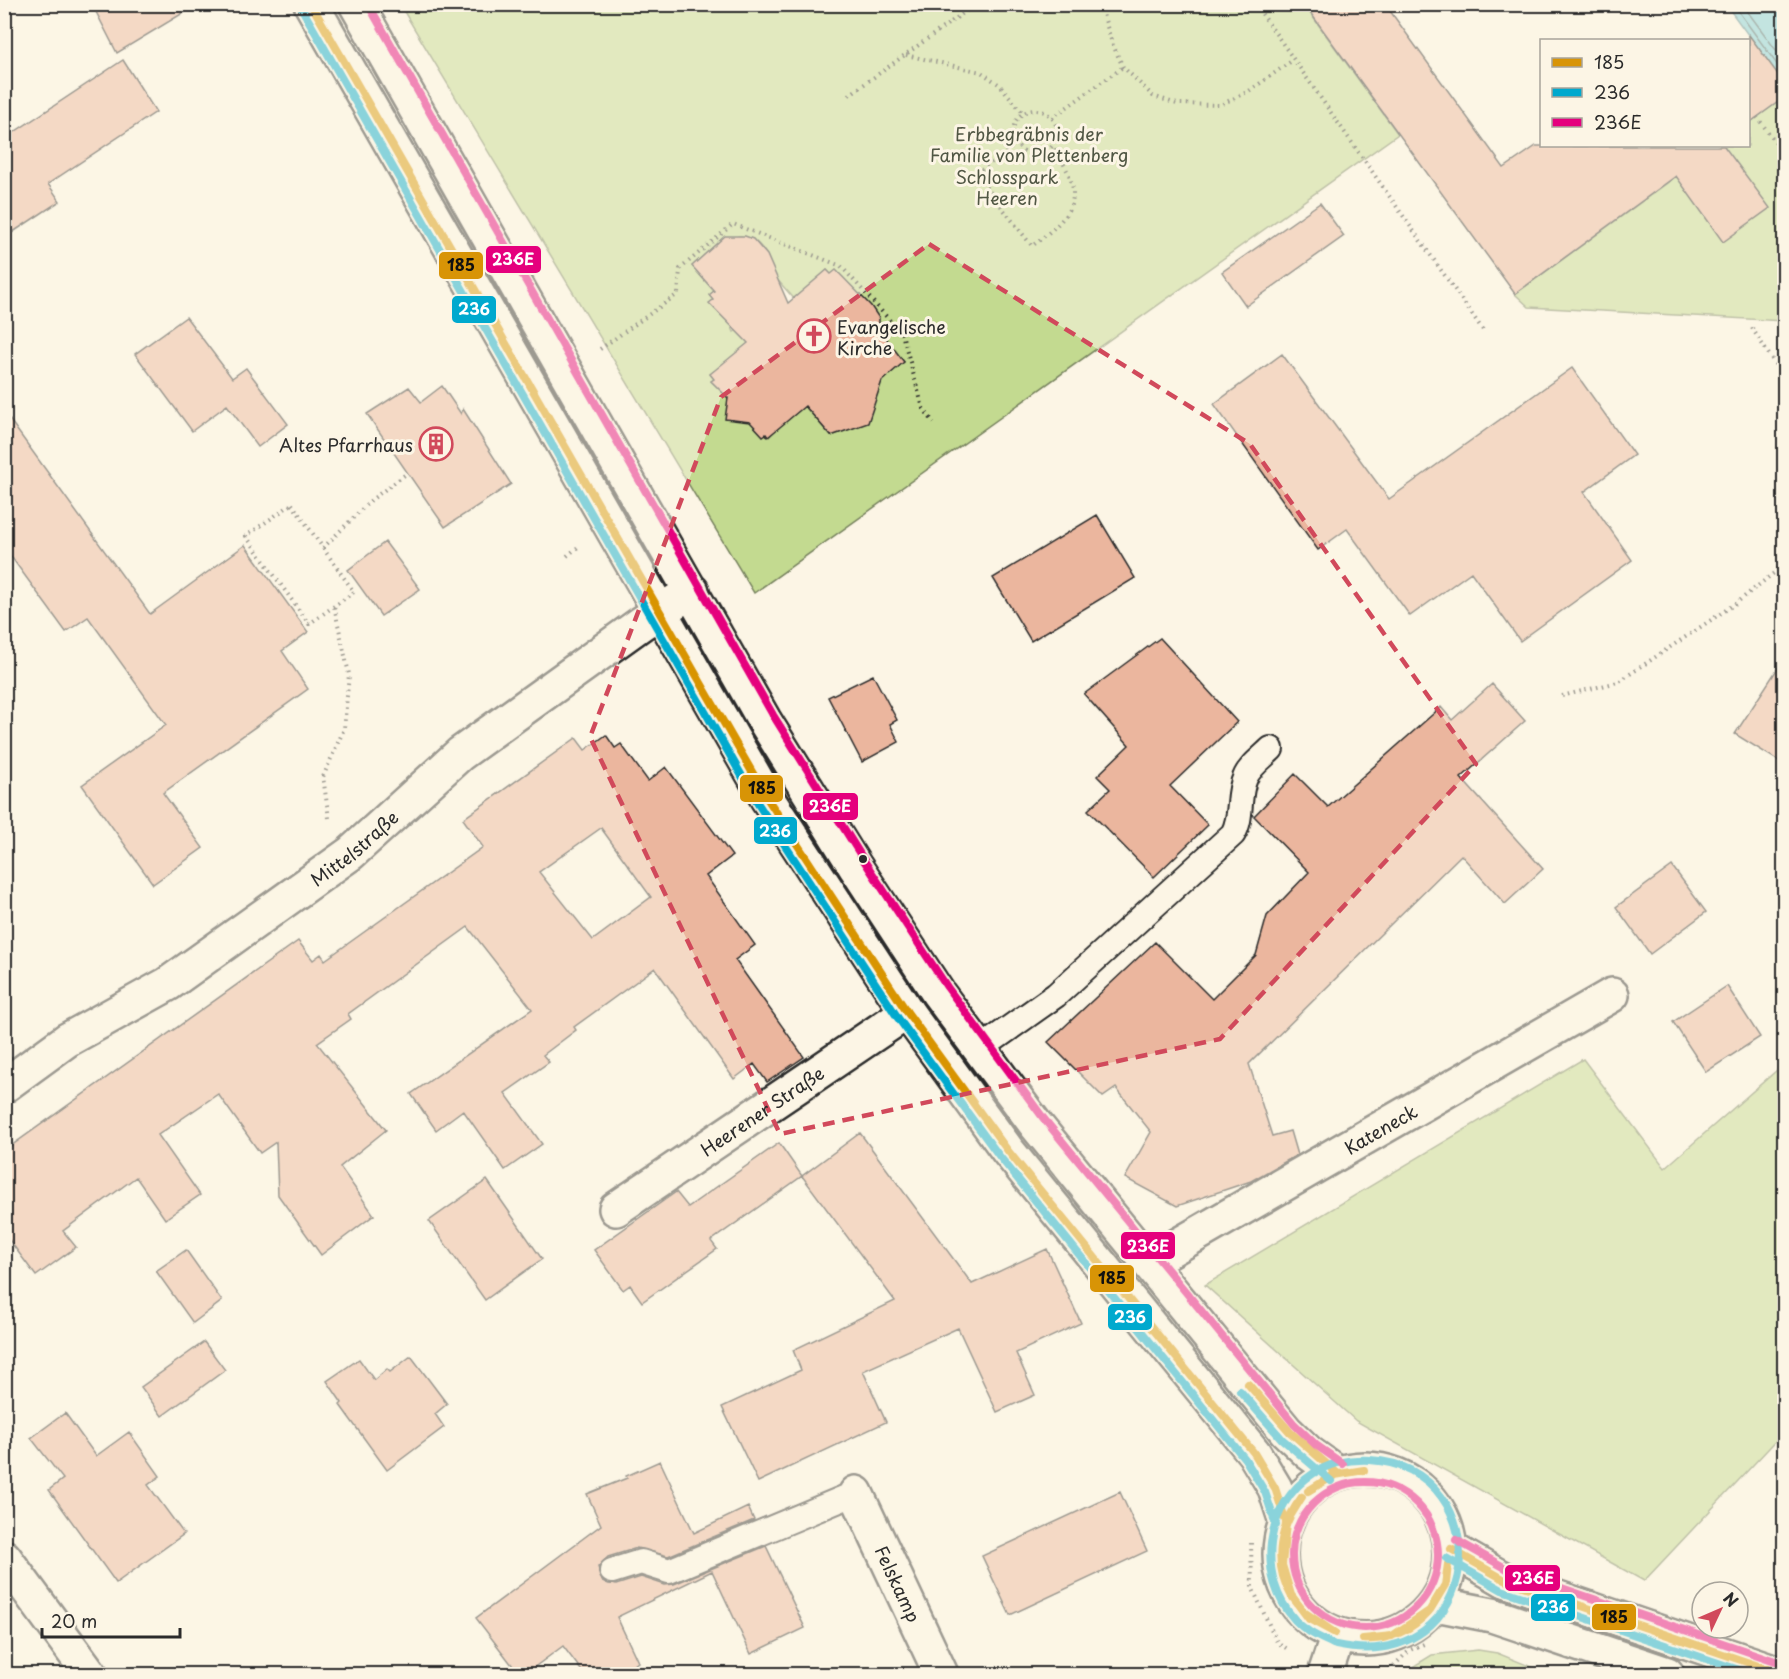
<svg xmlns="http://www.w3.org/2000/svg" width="1789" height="1679" font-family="'Playpen Sans',sans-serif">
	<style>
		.green { fill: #c3da90; stroke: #77825e; stroke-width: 1.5; fill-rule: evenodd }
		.water { fill: #7ecfd9; stroke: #5d8d93; stroke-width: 1.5 }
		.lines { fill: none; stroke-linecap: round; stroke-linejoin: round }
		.shore { stroke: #4c6d71; stroke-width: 1.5 }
		.building { fill: #ebb69e; stroke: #2b2b2b; stroke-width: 1.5; fill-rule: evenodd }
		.service-casing { stroke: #2b2b2b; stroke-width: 28 }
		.minor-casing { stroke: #2b2b2b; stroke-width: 38 }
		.secondary-casing { stroke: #2b2b2b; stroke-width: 38 }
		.path { stroke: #2b2b2b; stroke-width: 4; stroke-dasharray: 1.5 4.5; stroke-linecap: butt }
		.service { stroke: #fcf5e5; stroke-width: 24 }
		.minor { stroke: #fcf5e5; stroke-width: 33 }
		.secondary { stroke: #fcf5e5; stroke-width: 33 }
		.bus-1-casing { stroke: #fcf5e5; stroke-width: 12 }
		.bus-2-casing { stroke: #fcf5e5; stroke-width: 12 }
		.bus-3-casing { stroke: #fcf5e5; stroke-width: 12 }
		.bus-1 { stroke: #d89406; stroke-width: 8 }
		.bus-2 { stroke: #00a9ce; stroke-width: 8 }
		.bus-3 { stroke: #e5007d; stroke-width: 8 }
		.marked { fill: none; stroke: #d1495b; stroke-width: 4.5; stroke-dasharray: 12 8; stroke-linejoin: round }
		.bus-dot { fill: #2b2b2b; stroke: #fcf5e5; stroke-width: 2 }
		.labels { text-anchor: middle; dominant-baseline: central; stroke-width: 6; stroke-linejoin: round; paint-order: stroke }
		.park-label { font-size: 18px; fill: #515744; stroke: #fcf5e5 }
		.poi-label { font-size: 18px; fill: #2b2b2b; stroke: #fcf5e5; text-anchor: start }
		.street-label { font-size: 18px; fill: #2b2b2b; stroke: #fcf5e5 }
		.line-badge { stroke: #fcf5e5; stroke-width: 2 }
		.badge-label { font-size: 16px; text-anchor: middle; font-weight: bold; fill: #fff }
		.pale-badge-label { font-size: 16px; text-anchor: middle; font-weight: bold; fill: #111 }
	</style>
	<rect width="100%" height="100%" fill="#fcf5e5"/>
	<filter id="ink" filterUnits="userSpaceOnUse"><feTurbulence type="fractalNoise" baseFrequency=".0167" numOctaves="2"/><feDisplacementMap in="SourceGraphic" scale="12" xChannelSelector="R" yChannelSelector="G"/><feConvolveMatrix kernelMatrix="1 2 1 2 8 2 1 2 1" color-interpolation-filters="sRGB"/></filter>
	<g filter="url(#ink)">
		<path class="green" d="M 400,5 L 1304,5 L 1398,134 L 754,593 ZM 738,236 C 754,235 765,249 770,263 L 766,267 L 798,303 L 827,270 L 877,327 L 882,323 L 885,326 L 880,330 L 884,335 L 882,337 L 904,362 L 824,428 L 801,402 L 769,437 L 748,413 L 711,381 L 714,379 L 710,374 L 714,371 L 717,374 L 751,344 L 738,329 L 734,332 L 732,328 L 735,325 L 710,303 L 713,300 L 709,295 L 714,291 L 692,266 L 723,238 L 729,243 Z
			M 1784,97 L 1784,321 L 1529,307 L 1515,294 L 1718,146 L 1748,146 L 1749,123 Z
			M 1583,1059 L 1665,1168 L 1784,1064 L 1784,1432 L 1644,1581 L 1356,1421 L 1205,1285 Z
			M 1478,1650 L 1497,1653 L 1549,1674 L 1401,1674 L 1432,1655 Z"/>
		<path class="water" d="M 1726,5 L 1784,5 L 1784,84 L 1727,6 Z"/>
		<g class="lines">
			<path class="shore" d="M 1733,4 L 1784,74
				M 1742,4 L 1784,61"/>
		</g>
		<path class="building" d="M 92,4 L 198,4 L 117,53 Z
			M 1304,4 L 1385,4 L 1504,168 L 1536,146 L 1724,146 L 1770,208 L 1723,242 L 1676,176 L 1515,294 Z
			M 1749,35 L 1785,84 L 1785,97 L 1749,123 Z
			M 123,60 L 156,112 L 48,184 L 60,201 L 4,238 L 4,139 Z
			M 1320,203 L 1344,236 L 1246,306 L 1222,272 Z
			M 725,236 L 745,236 L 753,239 L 767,255 L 788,303 L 827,270 L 831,274 L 836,270 L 871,306 L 879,318 L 879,329 L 904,362 L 882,381 L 868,423 L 831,436 L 805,406 L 768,437 L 766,434 L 763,436 L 750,422 L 725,419 L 728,398 L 711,381 L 714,379 L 710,374 L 748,343 L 709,303 L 713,300 L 709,295 L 714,291 L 692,266 Z
			M 186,317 L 232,378 L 246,368 L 288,424 L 258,447 L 227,405 L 192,431 L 135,354 Z
			M 1282,354 L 1389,499 L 1572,368 L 1634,455 L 1584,492 L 1632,560 L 1520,641 L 1471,572 L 1410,616 L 1347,529 L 1318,550 L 1214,404 Z
			M 442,386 L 461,414 L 463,409 L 511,484 L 445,527 L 367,414 L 409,387 L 421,402 Z
			M 4,412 L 150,614 L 245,545 L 308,632 L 282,651 L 308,689 L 163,793 L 203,848 L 153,884 L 82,785 L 166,725 L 88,617 L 66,632 L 4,547 Z
			M 1097,515 L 1135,578 L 1031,641 L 993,578 Z
			M 385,542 L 420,589 L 381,616 L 348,570 Z
			M 1160,638 L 1237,722 L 1170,786 L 1208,825 L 1154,877 L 1088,810 L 1110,789 L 1097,776 L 1129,745 L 1084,694 Z
			M 1785,657 L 1785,765 L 1735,734 Z
			M 873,675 L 897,720 L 890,724 L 899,742 L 862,762 L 828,697 Z
			M 1492,684 L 1525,721 L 1461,778 L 1543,869 L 1505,904 L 1461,855 L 1249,1064 L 1272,1136 L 1290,1131 L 1297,1155 L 1251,1181 L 1177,1206 L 1125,1178 L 1151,1132 L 1116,1088 L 1103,1097 L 1048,1042 L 1155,942 L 1212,999 L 1256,955 L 1267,916 L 1309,872 L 1254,816 L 1295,774 L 1328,807 L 1441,707 L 1452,720 Z
			M 606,735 L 615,748 L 621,744 L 648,781 L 666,767 L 732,856 L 706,876 L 755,945 L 735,960 L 804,1057 L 767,1082 L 754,1064 L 734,1079 L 655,968 L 574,1027 L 576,1030 L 543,1055 L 549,1062 L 505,1093 L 542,1144 L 505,1170 L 463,1110 L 436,1130 L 411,1094 L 532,1009 L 468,927 L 348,1014 L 351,1019 L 317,1043 L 386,1130 L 340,1167 L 374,1215 L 321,1255 L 278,1195 L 276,1142 L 260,1153 L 218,1094 L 158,1135 L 200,1195 L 165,1219 L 136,1177 L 63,1231 L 76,1247 L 36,1276 L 4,1233 L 4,1151 L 298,941 L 313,960 L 321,954 L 325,960 L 483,847 L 463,819 L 576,738 L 585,750 ZM 601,828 L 651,897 L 593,940 L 539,872 Z
			M 1672,866 L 1706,912 L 1650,954 L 1616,907 Z
			M 1727,986 L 1760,1037 L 1706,1072 L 1673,1022 Z
			M 860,1133 L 972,1284 L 1047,1249 L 1081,1323 L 1016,1353 L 1035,1395 L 997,1412 L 958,1328 L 863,1371 L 886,1422 L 758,1482 L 722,1407 L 801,1370 L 793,1350 L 895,1301 L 802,1176 Z
			M 779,1143 L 802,1176 L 711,1241 L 717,1249 L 642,1302 L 630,1285 L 623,1290 L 594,1250 L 676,1192 L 688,1207 Z
			M 487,1180 L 542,1259 L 485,1300 L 429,1221 Z
			M 186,1250 L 222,1301 L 193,1323 L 156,1271 Z
			M 204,1342 L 225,1370 L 162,1416 L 141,1387 Z
			M 411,1356 L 447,1404 L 435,1414 L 444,1427 L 387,1470 L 340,1405 L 342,1403 L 327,1381 L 359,1359 L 374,1380 L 387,1369 L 390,1372 Z
			M 65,1413 L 96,1456 L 129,1432 L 160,1476 L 148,1485 L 184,1534 L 116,1583 L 49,1490 L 63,1479 L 31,1438 Z
			M 660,1461 L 694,1533 L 748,1507 L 754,1520 L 668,1556 L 637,1548 L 608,1557 L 598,1567 L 602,1581 L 616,1585 L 641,1577 L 665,1585 L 674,1584 L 766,1546 L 805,1628 L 751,1654 L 712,1571 L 617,1617 L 638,1662 L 622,1674 L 584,1674 L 563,1646 L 525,1674 L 519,1674 L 476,1618 L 601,1525 L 587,1494 L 627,1478 L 626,1476 Z
			M 1120,1492 L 1147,1551 L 1010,1615 L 982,1556 Z"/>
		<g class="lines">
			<g class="service-casing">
				<path id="service" d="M 980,1049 L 1056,995 L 1233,834 C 1243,817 1237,796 1245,778 C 1249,767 1263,757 1271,749
					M 612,1571 L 641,1562 L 669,1571 L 856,1493"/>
			</g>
			<g class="minor-casing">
				<g id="minor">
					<path id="s1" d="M 4,1086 L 67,1040 L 168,984 L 351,853 L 460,754 L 642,623 L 692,591"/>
					<path id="s2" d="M 616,1209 L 907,1012"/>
					<path id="s3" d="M 1149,1262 L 1612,995"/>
					<path id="s4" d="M 856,1493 L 941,1674"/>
					<path d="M 4,1557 L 90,1674"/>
					<path d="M 1325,1674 L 1338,1635"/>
				</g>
			</g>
			<g class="secondary-casing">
				<path id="secondary" d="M 311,4 L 767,798 L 907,1012 L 1008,1151 L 1254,1453 L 1275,1488 L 1286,1522
					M 356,4 L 764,720 L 856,868 L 938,993 L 1036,1125 L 1286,1431 L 1309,1453 L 1337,1473
					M1280 1554a85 85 0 1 1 170 0a85 85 0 1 1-170 0Z
					M 1451,1549 L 1505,1580 L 1782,1674
					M 1436,1604 L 1492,1615 L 1667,1674"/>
			</g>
			<path class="path" d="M 1100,4 L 1112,43 L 1123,67 L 1153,96 L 1177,104 L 1220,105 L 1249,91 L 1293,60
				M 1255,4 L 1485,333
				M 906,55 L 981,72 L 1000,85 L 1023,113
				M 849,95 L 976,4
				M1013 132a22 22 0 1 1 44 0a22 22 0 1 1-44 0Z
				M 1757,117 L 1784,153
				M 1052,118 L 1123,67
				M 1016,144 L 976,174 L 1032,246 C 1077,212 1087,195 1052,146
				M 1752,328 L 1784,378
				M 600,349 L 678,294 L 680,269 L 733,224 L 841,266 L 902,334 L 923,408 L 934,423
				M 292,504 L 354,592 L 309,624 L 246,536 Z
				M 323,548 L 371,500 L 406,474
				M 567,556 L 578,547
				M 1562,696 L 1618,682 L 1735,604 L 1784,565
				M 329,818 L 323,777 L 344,729 L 349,674 L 334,606
				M 1251,1543 L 1252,1587 L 1277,1642 L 1289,1650
				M 1385,1674 L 1410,1650 L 1424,1644"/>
			<use href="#service" class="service"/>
			<use href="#minor" class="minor"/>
			<use href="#secondary" class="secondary"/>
			<g class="bus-1-casing">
				<path id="bus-1" d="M 311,4 L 767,798 L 907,1012 L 1008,1151 L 1254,1453 L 1275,1488 L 1286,1522
					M 1248,1384 L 1290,1432 L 1337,1473
					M 1308,1491 L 1335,1475 L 1364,1470
					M 1308,1491 L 1333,1475 L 1364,1470
					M 1451,1549 L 1505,1580 L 1782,1674
					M 1291,1595 L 1304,1612 L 1335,1633
					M 1291,1595 L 1309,1619 L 1335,1633
					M 1291,1595 C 1272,1562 1280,1526 1302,1497
					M 1291,1595 L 1282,1565 L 1286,1523 L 1302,1497
					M 1430,1610 L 1445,1585 L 1448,1564
					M 1430,1610 L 1446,1583 L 1448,1564
					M 1363,1639 L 1392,1636 L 1429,1611
					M 1363,1639 C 1389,1641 1412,1630 1429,1611"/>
			</g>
			<g class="bus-2-casing">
				<path id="bus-2" d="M 302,9 L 758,804 L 898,1018 L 1000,1157 L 1245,1459 L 1265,1492 L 1276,1525
					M 1240,1391 L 1282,1439 L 1331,1481
					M 1446,1558 L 1502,1590 L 1751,1674
					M 1333,1644 C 1319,1637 1306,1632 1295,1620 C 1256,1577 1264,1505 1314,1473 C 1331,1463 1350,1459 1370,1460 C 1502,1468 1487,1677 1336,1645"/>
			</g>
			<g class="bus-3-casing">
				<path id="bus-3" d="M 368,4 L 773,715 L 865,862 L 947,987 L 1044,1119 L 1294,1424 L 1316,1445 L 1343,1464
					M1292 1555a73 73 0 1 1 146 0a73 73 0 1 1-146 0Z
					M 1456,1540 L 1509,1570 L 1784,1664"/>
			</g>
			<use href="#bus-1" class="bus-1"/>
			<use href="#bus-2" class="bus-2"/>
			<use href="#bus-3" class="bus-3"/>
		</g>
	</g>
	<path d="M0 0H1789V1679H0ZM 929,244 L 1250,444 L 1476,764 L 1220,1039 L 780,1134 L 590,737 L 721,397 Z" fill="#fcf5e5" fill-opacity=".55" fill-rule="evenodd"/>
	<path class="marked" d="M 929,244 L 1250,444 L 1476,764 L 1220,1039 L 780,1134 L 590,737 L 721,397 Z"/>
	<defs>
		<g id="church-ring" transform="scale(1.725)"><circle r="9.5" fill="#fcf5e5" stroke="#d1495b" stroke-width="1.5"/><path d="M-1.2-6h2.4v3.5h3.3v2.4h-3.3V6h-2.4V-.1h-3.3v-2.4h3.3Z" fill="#d1495b"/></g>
		<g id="building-ring" transform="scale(1.725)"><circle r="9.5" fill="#fcf5e5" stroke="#d1495b" stroke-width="1.5"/><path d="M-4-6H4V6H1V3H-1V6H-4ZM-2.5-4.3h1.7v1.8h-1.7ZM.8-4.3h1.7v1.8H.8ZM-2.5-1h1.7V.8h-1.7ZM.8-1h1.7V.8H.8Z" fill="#d1495b"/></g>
	</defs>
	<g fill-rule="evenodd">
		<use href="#church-ring" x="814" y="336"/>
		<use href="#building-ring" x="436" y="444"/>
	</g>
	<circle class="bus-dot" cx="863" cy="859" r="5"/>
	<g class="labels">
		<g class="park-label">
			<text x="1029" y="133">Erbbegräbnis der<tspan x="1029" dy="21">Familie von Plettenberg</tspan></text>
			<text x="1007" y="176">Schlosspark<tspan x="1007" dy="21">Heeren</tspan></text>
		</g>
		<g class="poi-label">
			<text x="837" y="326">Evangelische<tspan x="837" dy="21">Kirche</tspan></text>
			<text x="413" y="444" text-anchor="end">Altes Pfarrhaus</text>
		</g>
		<g class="street-label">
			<text stroke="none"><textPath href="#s1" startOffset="424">Mittelstraße</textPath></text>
			<text stroke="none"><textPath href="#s2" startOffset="176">Heerener Straße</textPath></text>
			<text stroke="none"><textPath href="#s3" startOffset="267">Kateneck</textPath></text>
			<text stroke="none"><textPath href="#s4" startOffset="100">Felskamp</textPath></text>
		</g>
	</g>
	<g class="line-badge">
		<rect x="485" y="245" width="57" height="29" rx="6" fill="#e5007d"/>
		<rect x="438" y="251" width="46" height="29" rx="6" fill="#d89406"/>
		<rect x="451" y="295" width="46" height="29" rx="6" fill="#00a9ce"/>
		<rect x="739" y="774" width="45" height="29" rx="6" fill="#d89406"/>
		<rect x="802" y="792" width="57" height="29" rx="6" fill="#e5007d"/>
		<rect x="753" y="816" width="45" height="29" rx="6" fill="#00a9ce"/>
		<rect x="1120" y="1231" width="56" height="29" rx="6" fill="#e5007d"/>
		<rect x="1089" y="1264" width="46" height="29" rx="6" fill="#d89406"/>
		<rect x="1107" y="1303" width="46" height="28" rx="6" fill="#00a9ce"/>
		<rect x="1504" y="1564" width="57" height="28" rx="6" fill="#e5007d"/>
		<rect x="1530" y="1593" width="46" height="29" rx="6" fill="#00a9ce"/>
		<rect x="1591" y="1603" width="46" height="28" rx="6" fill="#d89406"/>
	</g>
	<g class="badge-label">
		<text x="513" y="265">236E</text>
		<text x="474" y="315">236</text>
		<text x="830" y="812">236E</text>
		<text x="775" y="837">236</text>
		<text x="1148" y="1252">236E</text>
		<text x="1130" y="1323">236</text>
		<text x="1533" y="1584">236E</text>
		<text x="1553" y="1613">236</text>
	</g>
	<g class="pale-badge-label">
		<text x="461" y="271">185</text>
		<text x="762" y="794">185</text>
		<text x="1112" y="1284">185</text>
		<text x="1614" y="1623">185</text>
	</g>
	<rect width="1789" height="1679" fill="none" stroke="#fcf5e5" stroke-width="24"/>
	<rect x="12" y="12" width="1765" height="1655" fill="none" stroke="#2b2b2b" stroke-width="2" filter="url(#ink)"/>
	<rect x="1540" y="39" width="210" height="108" fill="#fcf5e5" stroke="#a8a49b" stroke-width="1.5"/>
	<rect x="1552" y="58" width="30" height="9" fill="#d89406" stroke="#a8a49b" stroke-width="1.5"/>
	<text x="1594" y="69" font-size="18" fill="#2b2b2b">185</text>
	<rect x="1552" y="88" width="30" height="9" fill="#00a9ce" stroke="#a8a49b" stroke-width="1.5"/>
	<text x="1594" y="99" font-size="18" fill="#2b2b2b">236</text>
	<rect x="1552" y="118" width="30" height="9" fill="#e5007d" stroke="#a8a49b" stroke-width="1.5"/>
	<text x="1594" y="129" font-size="18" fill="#2b2b2b">236E</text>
	<g transform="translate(1720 1610) rotate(46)"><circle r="28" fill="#fcf5e5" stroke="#a8a49b" stroke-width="1.5"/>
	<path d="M0-4.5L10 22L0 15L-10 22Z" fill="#d1495b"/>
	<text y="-9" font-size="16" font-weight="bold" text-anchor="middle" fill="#2b2b2b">N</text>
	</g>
	<path d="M42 1628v9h138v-9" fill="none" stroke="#2b2b2b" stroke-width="3"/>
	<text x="51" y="1628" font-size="18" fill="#2b2b2b" stroke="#fcf5e5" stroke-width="4.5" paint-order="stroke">20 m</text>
</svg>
